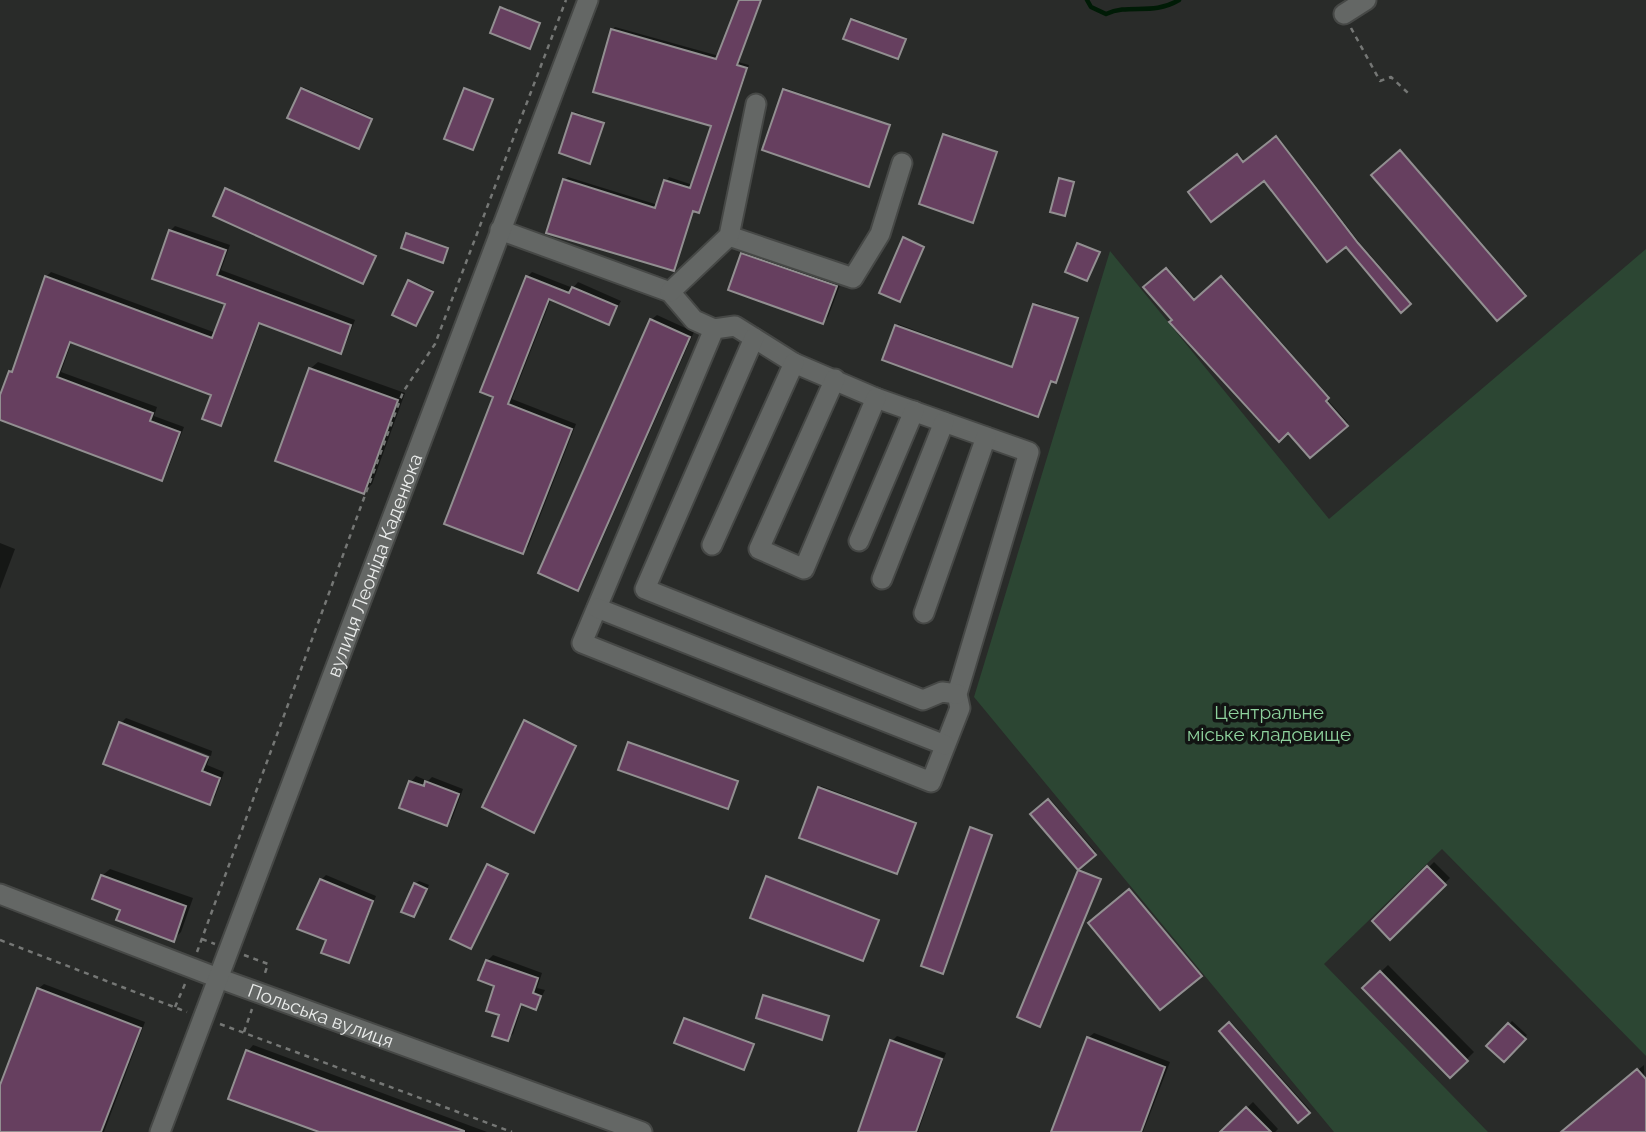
<svg xmlns="http://www.w3.org/2000/svg" width="1646" height="1132" font-family="Raleway,sans-serif">
	<style>
		.green { fill: #2c4633 }
		.shadow { fill: #0007 }
		.lines { fill: none; stroke-linecap: round; stroke-linejoin: round }
		.stream { stroke: #001b06; stroke-width: 4.5 }
		.building { fill: #663f5f; stroke: #928f91; stroke-width: 2 }
		.minor-casing { stroke: #464846; stroke-width: 23 }
		.path { stroke: #757775; stroke-width: 2.5; stroke-dasharray: 5 5; stroke-linecap: butt }
		.minor { stroke: #646765; stroke-width: 19 }
		.labels { text-anchor: middle; dominant-baseline: central; stroke-width: 7; stroke-linejoin: round; paint-order: stroke }
		.street-label { font-size: 19px; fill: #eaeceb; stroke: #121413 }
		.park-label { font-size: 19px; fill: #8ed29d; stroke: #121413 }
	</style>
	<rect width="100%" height="100%" fill="#292b29"/>
	<path class="green" d="M 1646,249 L 1646,1056 L 1442,849 L 1324,964 L 1488,1132 L 1334,1132 L 974,697 L 1110,251 L 1329,519 Z"/>
	<path class="shadow" d="M 741,0 L 762,0 L 738,62 L 749,65 L 702,208 L 699,211 L 694,210 L 672,270 L 565,180 L 568,177 L 658,205 L 669,177 L 693,185 L 713,125 L 612,30 L 615,27 L 719,56 Z
		M 503,7 L 540,22 L 531,46 L 501,8 Z
		M 853,18 L 906,38 L 899,56 L 852,19 Z
		M 303,87 L 372,117 L 359,146 L 302,89 Z
		M 467,88 L 493,98 L 474,146 L 466,89 Z
		M 785,88 L 890,124 L 870,183 L 784,89 Z
		M 575,112 L 604,122 L 591,161 L 561,152 Z
		M 945,133 L 997,151 L 974,219 L 944,135 Z
		M 1278,137 L 1359,242 L 1411,302 L 1401,310 L 1346,244 L 1264,178 L 1190,193 L 1239,154 L 1245,162 Z
		M 1402,151 L 1526,294 L 1497,319 L 1374,175 Z
		M 228,188 L 376,255 L 364,280 L 227,189 Z
		M 175,226 L 230,245 L 221,270 L 355,320 L 345,346 L 340,351 L 261,322 L 225,419 L 220,424 L 214,394 L 72,341 L 61,372 L 157,407 L 154,416 L 184,427 L 166,474 L 161,479 L 0,419 L 0,400 L 11,372 L 16,366 L 46,277 L 51,272 L 216,333 L 227,303 L 170,231 Z
		M 409,233 L 448,247 L 443,259 L 408,234 Z
		M 748,248 L 842,280 L 828,317 L 823,322 L 742,254 Z
		M 1168,268 L 1196,300 L 1223,276 L 1329,396 L 1326,398 L 1348,423 L 1311,456 L 1289,431 L 1256,413 L 1253,415 L 1172,322 L 1174,320 L 1146,287 Z
		M 532,272 L 573,288 L 578,282 L 621,301 L 609,323 L 551,299 L 512,399 L 576,424 L 528,547 L 523,552 L 496,396 L 527,277 Z
		M 411,280 L 433,290 L 417,323 L 410,281 Z
		M 1036,303 L 1078,317 L 1057,380 L 884,359 L 898,324 L 1014,367 Z
		M 657,315 L 694,332 L 583,583 L 578,589 L 651,320 Z
		M 318,362 L 405,393 L 372,484 L 364,492 L 310,369 Z
		M 0,543 L 15,549 L 0,589 Z
		M 126,718 L 212,751 L 211,756 L 122,722 Z
		M 527,720 L 576,745 L 534,829 L 526,721 Z
		M 121,725 L 209,759 L 207,765 L 224,772 L 215,797 L 209,803 Z
		M 631,742 L 738,780 L 729,806 L 630,743 Z
		M 416,776 L 428,781 L 432,777 L 463,789 L 452,819 L 447,824 L 401,807 L 411,782 Z
		M 821,786 L 916,822 L 898,871 L 801,837 Z
		M 1050,799 L 1096,852 L 1078,868 L 1033,814 Z
		M 1434,862 L 1450,878 L 1390,937 L 1375,921 Z
		M 490,864 L 508,873 L 472,946 L 489,865 Z
		M 110,869 L 193,898 L 181,932 L 173,940 L 122,908 L 102,876 Z
		M 326,875 L 376,896 L 353,956 L 348,961 L 328,939 L 321,880 Z
		M 768,876 L 879,919 L 864,958 L 767,877 Z
		M 419,881 L 429,885 L 414,915 L 415,884 Z
		M 1131,890 L 1201,974 L 1161,1008 L 1091,923 Z
		M 493,955 L 542,973 L 537,988 L 545,990 L 536,1008 L 523,1003 L 513,1034 L 507,1039 L 496,985 L 487,961 Z
		M 1388,965 L 1474,1052 L 1450,1076 L 1364,988 Z
		M 44,984 L 145,1022 L 104,1132 L 0,1132 L 0,1090 L 38,989 Z
		M 766,995 L 829,1015 L 822,1037 L 765,996 Z
		M 687,1018 L 754,1043 L 745,1067 L 685,1019 Z
		M 1512,1021 L 1527,1035 L 1504,1060 L 1489,1046 Z
		M 1231,1022 L 1310,1110 L 1299,1121 L 1221,1031 Z
		M 1094,1033 L 1170,1062 L 1143,1132 L 1053,1132 L 1088,1038 Z
		M 897,1036 L 946,1053 L 944,1058 L 893,1040 Z
		M 892,1041 L 943,1061 L 918,1132 L 860,1132 Z
		M 253,1045 L 487,1132 L 324,1132 L 248,1051 Z
		M 1644,1065 L 1646,1132 L 1562,1132 Z
		M 1253,1102 L 1278,1129 L 1275,1132 L 1222,1132 Z"/>
	<g class="lines">
		<path class="stream" d="M 1087,0 L 1091,7 L 1106,14 C 1130,3 1152,16 1179,0"/>
	</g>
	<path class="building" d="M 739,0 L 761,0 L 737,65 L 747,68 L 699,213 L 693,211 L 674,271 L 546,233 L 563,179 L 655,208 L 664,180 L 690,188 L 711,126 L 593,92 L 611,29 L 716,59 Z
		M 500,7 L 540,23 L 530,49 L 490,33 Z
		M 851,19 L 906,39 L 898,59 L 843,39 Z
		M 301,88 L 372,119 L 359,149 L 287,118 Z
		M 464,88 L 493,99 L 473,150 L 444,139 Z
		M 783,89 L 890,125 L 869,187 L 762,150 Z
		M 572,113 L 604,123 L 590,164 L 559,153 Z
		M 943,134 L 997,152 L 973,223 L 919,204 Z
		M 1276,136 L 1358,243 L 1411,304 L 1401,313 L 1346,247 L 1327,262 L 1264,181 L 1211,222 L 1188,192 L 1237,154 L 1243,162 Z
		M 1400,150 L 1526,296 L 1497,321 L 1371,175 Z
		M 1059,178 L 1074,182 L 1065,216 L 1050,212 Z
		M 225,188 L 376,256 L 363,284 L 213,216 Z
		M 169,230 L 226,250 L 217,275 L 351,325 L 341,354 L 259,323 L 221,426 L 202,419 L 211,395 L 70,342 L 57,377 L 153,413 L 150,421 L 180,432 L 162,481 L 0,420 L 0,395 L 9,371 L 12,372 L 45,276 L 212,338 L 225,304 L 152,279 Z
		M 406,233 L 448,248 L 443,263 L 401,248 Z
		M 903,237 L 924,247 L 900,302 L 879,293 Z
		M 1077,243 L 1100,252 L 1087,281 L 1065,272 Z
		M 741,253 L 837,286 L 823,324 L 728,290 Z
		M 1166,268 L 1194,300 L 1221,276 L 1329,398 L 1326,401 L 1348,426 L 1310,458 L 1288,433 L 1279,442 L 1169,322 L 1172,320 L 1143,287 Z
		M 526,276 L 569,293 L 572,287 L 617,306 L 609,325 L 549,299 L 508,404 L 572,429 L 523,554 L 444,524 L 493,397 L 480,392 Z
		M 408,280 L 433,292 L 416,326 L 392,315 Z
		M 1033,304 L 1078,318 L 1056,383 L 1051,381 L 1038,417 L 882,360 L 895,325 L 1012,367 Z
		M 650,319 L 690,337 L 578,591 L 538,573 Z
		M 309,368 L 398,400 L 364,494 L 275,461 Z
		M 524,720 L 576,746 L 534,833 L 482,807 Z
		M 119,722 L 208,757 L 202,771 L 220,778 L 210,805 L 103,764 Z
		M 628,742 L 738,781 L 728,809 L 618,770 Z
		M 409,781 L 424,786 L 425,781 L 459,794 L 447,826 L 399,808 Z
		M 818,787 L 916,823 L 897,874 L 799,838 Z
		M 1048,799 L 1096,855 L 1078,870 L 1030,814 Z
		M 970,827 L 992,835 L 943,974 L 921,966 Z
		M 487,864 L 508,874 L 471,949 L 450,939 Z
		M 1427,866 L 1446,885 L 1390,940 L 1372,921 Z
		M 1078,870 L 1101,879 L 1040,1027 L 1017,1017 Z
		M 101,875 L 186,906 L 174,942 L 116,920 L 120,910 L 92,899 Z
		M 766,876 L 879,920 L 863,961 L 750,918 Z
		M 320,879 L 373,901 L 349,963 L 321,953 L 326,940 L 297,929 Z
		M 414,883 L 427,889 L 414,917 L 401,912 Z
		M 1129,889 L 1202,976 L 1160,1010 L 1088,923 Z
		M 486,960 L 538,978 L 533,993 L 541,996 L 536,1010 L 521,1004 L 508,1041 L 492,1036 L 499,1015 L 486,1011 L 494,986 L 478,980 Z
		M 1380,971 L 1468,1061 L 1450,1078 L 1362,988 Z
		M 37,988 L 141,1028 L 101,1132 L 0,1132 L 0,1085 Z
		M 763,995 L 829,1016 L 822,1040 L 756,1018 Z
		M 684,1018 L 754,1044 L 744,1070 L 674,1043 Z
		M 1229,1022 L 1310,1113 L 1298,1123 L 1219,1031 Z
		M 1508,1023 L 1526,1039 L 1504,1062 L 1486,1046 Z
		M 1087,1037 L 1165,1067 L 1141,1132 L 1051,1132 Z
		M 890,1040 L 942,1059 L 916,1132 L 858,1132 Z
		M 246,1050 L 464,1131 L 464,1132 L 319,1132 L 228,1099 Z
		M 1637,1069 L 1646,1079 L 1646,1132 L 1561,1132 Z
		M 1246,1107 L 1271,1132 L 1220,1132 Z"/>
	<g class="lines">
		<g class="minor-casing">
			<g id="minor">
				<path d="M 1344,14 L 1366,0"/>
				<path d="M 500,230 L 670,292 L 694,320 L 714,329 L 735,326 L 794,363 L 876,398 L 1029,452 L 957,694 L 960,708 L 931,782 L 582,643 L 714,329"/>
				<path d="M 729,236 L 853,278 L 880,234 L 902,163"/>
				<path d="M 670,292 L 729,236 L 756,104"/>
				<path d="M 754,338 L 645,589 L 923,700 L 942,692 L 957,694"/>
				<path d="M 835,379 L 759,549 L 804,569 L 876,398"/>
				<path d="M 859,541 L 914,411"/>
				<path d="M 712,545 L 794,363"/>
				<path d="M 882,579 L 944,422"/>
				<path d="M 597,608 L 945,745"/>
				<path d="M 924,613 L 986,437"/>
				<path id="s1" d="M 0,894 L 218,978 L 642,1132"/>
				<path id="s2" d="M 160,1132 L 588,0"/>
			</g>
		</g>
		<path class="path" d="M 1351,28 L 1380,81 L 1391,77 L 1408,93
			M 202,939 L 215,944
			M 0,940 L 187,1012
			M 197,952 L 403,392 L 435,344 L 566,0
			M 244,955 L 268,964 L 264,976
			M 175,1007 L 185,984
			M 220,1024 L 512,1132
			M 244,1032 L 252,1009"/>
		<use href="#minor" class="minor"/>
	</g>
	<g class="labels">
		<g class="street-label">
			<text stroke="none"><textPath href="#s2" startOffset="606">вулиця Леоніда Каденюка</textPath></text>
			<text stroke="none"><textPath href="#s1" startOffset="343">Польська вулиця</textPath></text>
		</g>
		<g class="park-label">
			<text x="1269" y="712">Центральне<tspan x="1269" dy="22">міське кладовище</tspan></text>
		</g>
	</g>
</svg>
